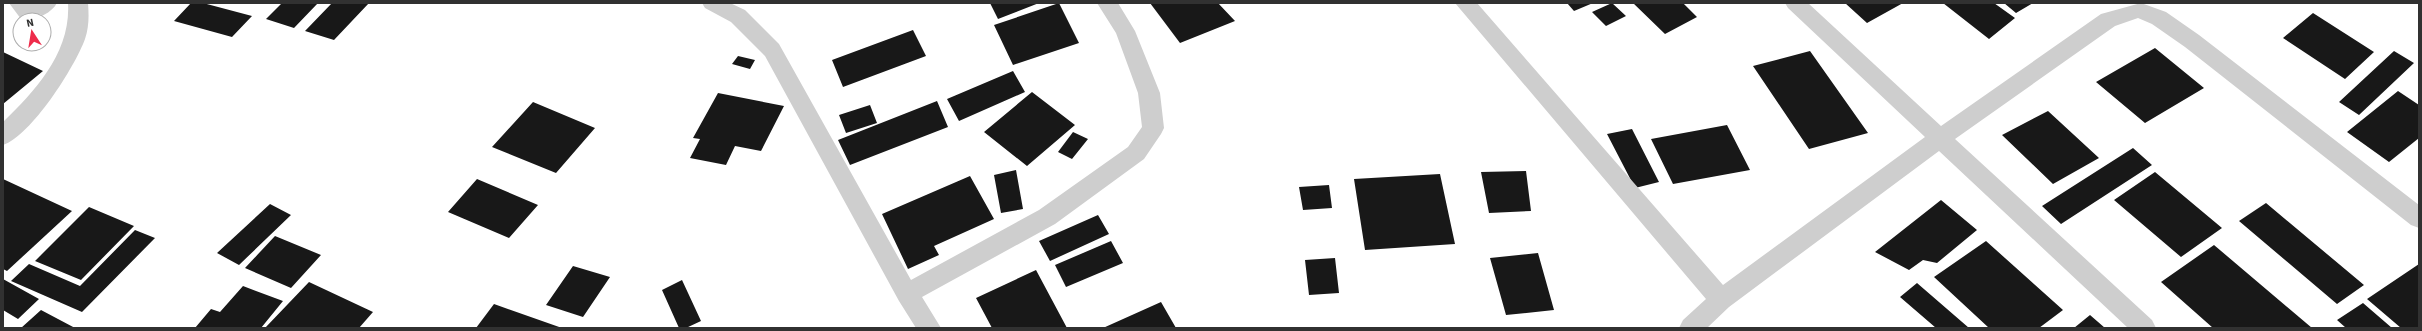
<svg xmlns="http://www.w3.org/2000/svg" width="2422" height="331" font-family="'Source Sans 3',sans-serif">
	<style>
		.building { fill: #181818 }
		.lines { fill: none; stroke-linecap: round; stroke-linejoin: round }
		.street { fill: #cecece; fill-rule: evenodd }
	</style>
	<rect width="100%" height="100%" fill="#fff"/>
	<path class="building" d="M 191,3 L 203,3 L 252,16 L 232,37 L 174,21 Z
		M 282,3 L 318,3 L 294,28 L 266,19 Z
		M 332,3 L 369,3 L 334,40 L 305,31 Z
		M 990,3 L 1039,3 L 998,19 Z
		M 1059,3 L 1079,43 L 1013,65 L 994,25 Z
		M 1150,3 L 1218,3 L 1235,21 L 1180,43 Z
		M 1567,3 L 1593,3 L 1574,11 Z
		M 1612,3 L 1626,16 L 1606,26 L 1592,12 Z
		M 1633,3 L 1683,3 L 1697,17 L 1665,34 Z
		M 1845,3 L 1903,3 L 1867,23 Z
		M 1943,3 L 1994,3 L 2015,18 L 1989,39 Z
		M 2004,3 L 2033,3 L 2016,13 Z
		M 2313,13 L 2374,52 L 2345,79 L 2283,38 Z
		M 913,30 L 926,56 L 843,87 L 832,60 Z
		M 2155,48 L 2204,88 L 2145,123 L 2096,82 Z
		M 1810,51 L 1868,133 L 1809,149 L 1753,66 Z
		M 2394,51 L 2414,63 L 2359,115 L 2339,102 Z
		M 3,52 L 43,71 L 3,104 Z
		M 738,56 L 755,60 L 750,69 L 732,64 Z
		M 1013,71 L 1025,92 L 959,121 L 947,99 Z
		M 2398,91 L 2419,105 L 2419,138 L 2389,162 L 2347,132 Z
		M 1032,92 L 1075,125 L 1027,166 L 984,132 Z
		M 718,93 L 784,106 L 761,151 L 735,146 L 726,165 L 690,158 L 700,139 L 693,138 Z
		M 937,101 L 948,127 L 850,165 L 838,140 Z
		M 533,102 L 595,128 L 556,173 L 492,147 Z
		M 870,105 L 877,123 L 846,133 L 839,115 Z
		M 2048,111 L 2099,158 L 2053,184 L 2002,135 Z
		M 1727,125 L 1750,170 L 1673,184 L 1651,139 Z
		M 1632,129 L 1659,182 L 1635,188 L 1607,134 Z
		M 1073,132 L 1088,139 L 1072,159 L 1058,152 Z
		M 2133,148 L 2152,165 L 2061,224 L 2042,206 Z
		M 1016,170 L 1023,209 L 1001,213 L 994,175 Z
		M 1526,171 L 1531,211 L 1489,213 L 1481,172 Z
		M 2155,172 L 2222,228 L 2181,257 L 2114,200 Z
		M 1440,174 L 1455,244 L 1365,250 L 1354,179 Z
		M 970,176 L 994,219 L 934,246 L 939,255 L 908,269 L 882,214 Z
		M 3,179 L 72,211 L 7,271 L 3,269 Z
		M 477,179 L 538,205 L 509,238 L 448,212 Z
		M 1329,185 L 1332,208 L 1303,210 L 1299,187 Z
		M 1941,200 L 1977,230 L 1937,263 L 1923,260 L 1909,270 L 1875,252 Z
		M 2266,203 L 2364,285 L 2337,304 L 2239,221 Z
		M 270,204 L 291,215 L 239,265 L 217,253 Z
		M 89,207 L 134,226 L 81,280 L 35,261 Z
		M 1098,215 L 1109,234 L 1050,261 L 1039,241 Z
		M 135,230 L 155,238 L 82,312 L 11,281 L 29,264 L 80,286 Z
		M 275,236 L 321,255 L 291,288 L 245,268 Z
		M 1111,241 L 1123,263 L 1066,287 L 1055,265 Z
		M 1986,241 L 2063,310 L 2039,328 L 1989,328 L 1934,277 Z
		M 2214,245 L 2312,328 L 2213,328 L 2161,282 Z
		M 1538,253 L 1554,310 L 1506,315 L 1490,258 Z
		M 1335,258 L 1339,293 L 1309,295 L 1305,260 Z
		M 2419,264 L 2419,328 L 2401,328 L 2367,299 Z
		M 573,266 L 610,277 L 583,317 L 546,305 Z
		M 1036,270 L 1067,328 L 992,328 L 976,298 Z
		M 3,279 L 39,299 L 18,319 L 3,310 Z
		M 682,280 L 701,321 L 686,328 L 679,328 L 662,290 Z
		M 309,282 L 373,312 L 359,328 L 265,328 Z
		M 1917,283 L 1969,328 L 1936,328 L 1900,297 Z
		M 243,286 L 283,301 L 261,328 L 195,328 L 211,309 L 220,312 Z
		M 1161,302 L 1176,328 L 1103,328 Z
		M 2363,303 L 2392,328 L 2346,328 L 2337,320 Z
		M 494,304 L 562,328 L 476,328 Z
		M 41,310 L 75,328 L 21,328 Z
		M 2090,315 L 2105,328 L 2074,328 Z"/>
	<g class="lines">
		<path class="street" d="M 9,3 L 57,3 C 51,14 33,22 21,19 Z
			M 68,3 L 88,3 C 89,16 89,27 85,39 C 75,67 31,136 3,145 L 3,122 C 36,90 71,52 68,3 Z
			M 702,3 L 730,3 L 745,10 L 779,44 L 911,280 L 1039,210 L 1128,147 L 1142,127 L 1138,93 L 1116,33 L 1097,3 L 1118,3 L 1135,31 L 1160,93 L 1164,128 L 1161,134 L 1144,159 L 1055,224 L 922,297 L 941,328 L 916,328 L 899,301 L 765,56 L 731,22 L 705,8 Z
			M 1455,3 L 1477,3 L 1723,285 L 1925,137 L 1788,8 L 1785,3 L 1808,3 L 1941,126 L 2101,14 L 2141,3 L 2166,12 L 2199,35 L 2419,205 L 2419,228 L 2411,225 L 2185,47 L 2152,24 L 2138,18 L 2115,26 L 1955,139 L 2152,320 L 2156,328 L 2128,328 L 1939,151 L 1729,307 L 1707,328 L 1679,328 L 1683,320 L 1706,299 Z"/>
	</g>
	<rect width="2422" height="331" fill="none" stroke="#313131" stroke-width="8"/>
	<g transform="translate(32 32) rotate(348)"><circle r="19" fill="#ffffff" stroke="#adadad"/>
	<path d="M0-3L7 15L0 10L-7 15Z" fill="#ee2c4b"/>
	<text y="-6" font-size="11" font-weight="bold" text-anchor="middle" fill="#313131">N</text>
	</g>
</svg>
